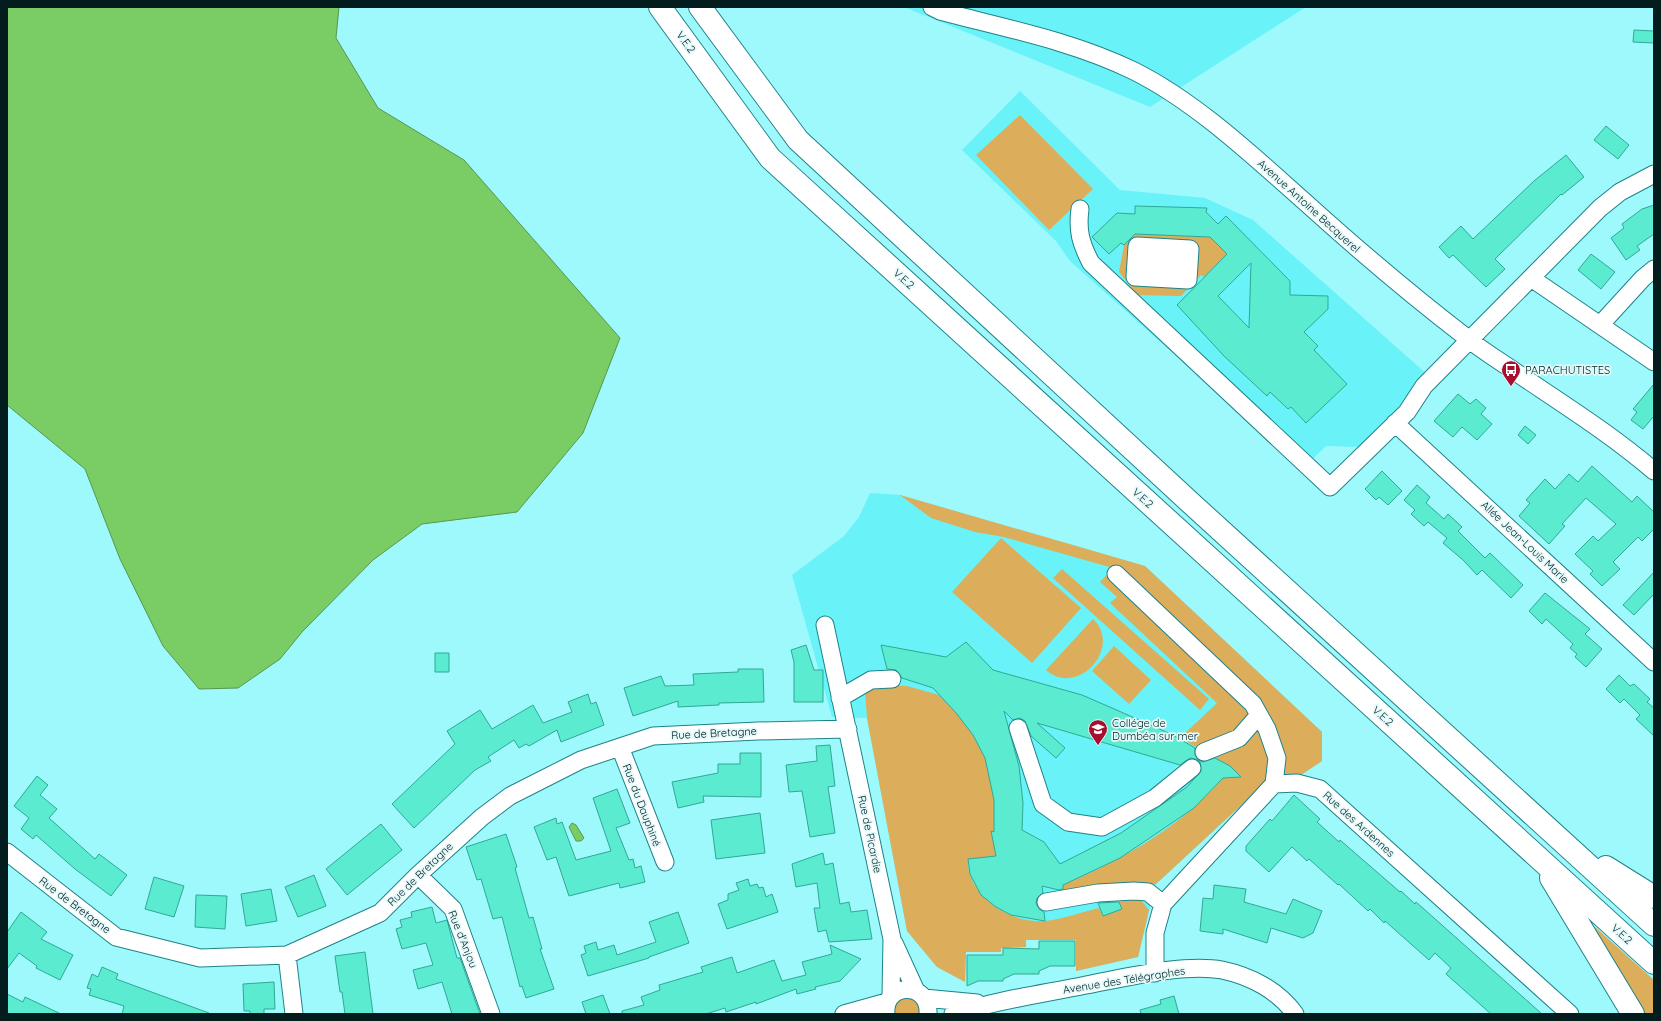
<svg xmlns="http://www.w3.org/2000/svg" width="1661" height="1021" font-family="Quicksand,sans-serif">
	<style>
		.built { fill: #69f2f8 }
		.green { fill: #dcad5b }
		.water { fill: #7acc64; stroke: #56984f }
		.building { fill: #5bebd1; stroke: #2fa995; fill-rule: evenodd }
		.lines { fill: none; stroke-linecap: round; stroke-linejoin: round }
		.minor-casing { stroke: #1e8387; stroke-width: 19 }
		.highway-casing { stroke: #1e8387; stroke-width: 24 }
		.minor { stroke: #fff; stroke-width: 17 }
		.highway { stroke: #fff; stroke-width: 22 }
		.labels { text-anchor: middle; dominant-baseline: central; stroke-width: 3.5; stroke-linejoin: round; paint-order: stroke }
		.street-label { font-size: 11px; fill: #031d1f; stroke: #e4f9fa }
		.poi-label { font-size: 11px; fill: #031d1f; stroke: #e4f9fa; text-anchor: start }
	</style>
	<rect width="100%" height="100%" fill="#9ef9fd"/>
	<path class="built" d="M 904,7 L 1306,7 L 1150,107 Z
		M 1020,91 L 1120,190 L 1205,198 L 1253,220 L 1429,376 L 1359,447 L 1326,446 L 1302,469 L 1070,261 L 1056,241 L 962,150 Z
		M 870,493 L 900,495 L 1145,566 L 1322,732 L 1322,761 L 1301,775 L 1274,775 L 1156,884 L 1138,957 L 1076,971 L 1076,940 L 1026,940 L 1026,947 L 1001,948 L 1001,952 L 966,952 L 965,982 L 937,967 L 907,931 L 867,718 L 832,717 L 792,575 L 844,536 L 859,517 Z"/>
	<path class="green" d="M 1020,115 L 1093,189 L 1049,230 L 976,155 Z
		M 1135,234 L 1210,237 L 1227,254 L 1204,277 L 1201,275 L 1181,296 L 1137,295 L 1119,272 L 1124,245 Z
		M 900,495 L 1145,566 L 1322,732 L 1322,761 L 1301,775 L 1274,775 L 1156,884 C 1126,881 1094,887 1063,891 L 1063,885 C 1122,860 1181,827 1223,778 L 1240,777 L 1230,766 L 1180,738 L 1217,703 L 1110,603 L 1117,597 L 1100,582 L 1113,568 L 1004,537 L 975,532 L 931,518 Z
		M 1001,538 L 1081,608 L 1032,663 L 952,592 Z
		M 1062,569 L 1209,699 L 1200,710 L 1053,578 Z
		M 1093,619 C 1123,647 1078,698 1046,670 Z
		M 1114,646 L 1151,680 L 1129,704 L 1092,671 Z
		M 883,685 L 907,686 L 939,695 L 957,714 L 973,735 L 985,758 L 991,781 L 999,832 L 991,832 L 996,856 L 968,859 C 968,864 968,870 970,874 C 979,904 1016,924 1046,921 C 1063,919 1082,912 1099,908 L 1103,916 L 1122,909 L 1119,902 L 1140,899 L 1149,910 L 1138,957 L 1076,971 L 1076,940 L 1026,940 L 1026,947 L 1001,948 L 1001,952 L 966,952 L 965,982 L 937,967 L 907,931 L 867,718 L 865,690 Z
		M 1595,927 L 1654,980 L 1654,1014 L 1640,1014 L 1593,933 Z
		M 908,996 L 919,1004 L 920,1014 L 893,1014 L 896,1001 Z"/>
	<path class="water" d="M 7,7 L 339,7 L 336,38 L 378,108 L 464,160 L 620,338 L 583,433 L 517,512 L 422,524 L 373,560 L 302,632 L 280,659 L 238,688 L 199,689 L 163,646 L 120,559 L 85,469 L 7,405 Z
		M 572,823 L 576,825 L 584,838 L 581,841 L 576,841 L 569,827 Z"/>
	<path class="building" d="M 1634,30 L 1654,31 L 1654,43 L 1633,42 Z
		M 1606,126 L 1629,145 L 1618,159 L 1594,140 Z
		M 1566,155 L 1584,177 L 1562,195 L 1561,194 L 1495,259 L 1505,269 L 1486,287 L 1453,255 L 1449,258 L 1439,247 L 1461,226 L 1473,239 L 1534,181 Z
		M 1654,205 L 1654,234 L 1637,246 L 1640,250 L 1626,260 L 1611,238 L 1624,228 L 1622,224 L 1642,209 Z
		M 1135,206 L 1207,208 L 1206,212 L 1218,224 L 1226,216 L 1290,281 L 1290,295 L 1328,296 L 1328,309 L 1304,332 L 1318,346 L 1314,350 L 1347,384 L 1306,423 L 1291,407 L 1288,409 L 1270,392 L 1267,396 L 1224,356 L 1177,305 L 1227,254 L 1210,237 L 1135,234 L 1124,245 L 1121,243 L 1109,254 L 1092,237 L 1117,213 L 1135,214 ZM 1251,263 L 1249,328 L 1218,296 Z
		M 1591,254 L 1615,272 L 1601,289 L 1578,270 Z
		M 1654,384 L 1654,416 L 1643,429 L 1631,420 L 1637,412 L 1633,409 Z
		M 1458,394 L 1470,404 L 1476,399 L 1486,408 L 1481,414 L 1492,424 L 1477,440 L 1462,427 L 1453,437 L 1434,421 Z
		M 1525,426 L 1536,435 L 1528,444 L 1518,435 Z
		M 1592,466 L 1632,502 L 1637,496 L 1654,512 L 1654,529 L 1642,541 L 1638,537 L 1613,562 L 1620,569 L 1602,586 L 1590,574 L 1593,571 L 1575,554 L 1593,536 L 1598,541 L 1616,524 L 1586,498 L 1562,524 L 1565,526 L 1549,544 L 1519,516 L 1530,503 L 1526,500 L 1545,479 L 1555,489 L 1569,474 L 1578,482 Z
		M 1382,471 L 1402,491 L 1388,505 L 1379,497 L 1376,500 L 1365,489 Z
		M 1417,485 L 1430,497 L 1426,503 L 1444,519 L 1448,514 L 1462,527 L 1458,531 L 1485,558 L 1490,553 L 1523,585 L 1511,598 L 1482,570 L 1477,575 L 1463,560 L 1443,543 L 1447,538 L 1428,522 L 1424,526 L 1411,514 L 1415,510 L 1404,500 Z
		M 1654,572 L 1654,594 L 1634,615 L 1623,605 Z
		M 1545,593 L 1590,629 L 1585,634 L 1602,649 L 1586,667 L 1575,657 L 1577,654 L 1570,648 L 1573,644 L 1546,619 L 1542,624 L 1529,611 Z
		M 966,642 L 993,670 L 1082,695 L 1112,708 L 1173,735 L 1195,748 L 1195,755 L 1198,760 L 1203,762 L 1215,758 L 1230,766 L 1241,777 L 1223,778 L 1194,808 L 1120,858 L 1063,885 L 1063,889 L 1059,890 L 1042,886 L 1043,893 L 1037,898 L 1036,903 L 1039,909 L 1044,912 L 1045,921 L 1011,915 L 996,907 L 981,895 L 970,874 L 968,859 L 996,856 L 991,831 L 994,832 L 994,800 L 985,758 L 973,735 L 957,714 L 933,688 L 902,678 L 896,670 L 887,669 L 881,645 L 946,657 ZM 1004,711 L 1013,720 L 1020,718 L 1025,721 L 1031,736 L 1056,758 L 1065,748 L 1037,723 L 1180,765 L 1190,758 L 1195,759 L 1200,762 L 1201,771 L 1187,787 L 1121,833 L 1060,864 L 1044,842 L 1022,830 L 1023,803 L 1019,766 Z
		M 806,645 L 814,670 L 823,670 L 823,702 L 794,702 L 794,662 L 791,650 Z
		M 435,653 L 449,653 L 449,672 L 435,672 Z
		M 738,669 L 763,669 L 764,702 L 719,703 L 719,705 L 678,707 L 678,701 L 633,716 L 624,688 L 661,676 L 665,686 L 694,685 L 693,674 L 738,672 Z
		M 1619,675 L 1630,686 L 1634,684 L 1650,699 L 1647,702 L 1654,708 L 1654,736 L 1636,719 L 1640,715 L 1624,699 L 1620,703 L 1606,689 Z
		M 588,694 L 591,704 L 596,702 L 604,725 L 561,742 L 557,730 L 529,746 L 526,744 L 519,748 L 514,740 L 488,757 L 491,761 L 475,770 L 414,828 L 392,804 L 455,744 L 447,731 L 480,710 L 492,729 L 533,705 L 543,723 L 572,712 L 568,702 Z
		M 830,745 L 835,786 L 828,787 L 835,833 L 810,837 L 802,791 L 789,792 L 786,765 L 817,761 L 816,746 Z
		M 740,753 L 761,753 L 761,797 L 703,796 L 704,802 L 678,808 L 672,782 L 718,773 L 718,764 L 740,764 Z
		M 37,776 L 48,785 L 40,795 L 57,809 L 49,818 L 95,859 L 99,854 L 127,875 L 111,896 L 75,869 L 36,835 L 33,839 L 21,829 L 29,818 L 14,806 Z
		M 617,789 L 630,823 L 616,828 L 629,860 L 633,859 L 635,868 L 641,866 L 645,882 L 620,888 L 619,883 L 569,896 L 556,857 L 547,860 L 534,827 L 556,818 L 557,824 L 562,822 L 576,860 L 611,851 L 593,798 Z
		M 1294,795 L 1320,819 L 1317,822 L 1339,842 L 1340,840 L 1400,892 L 1401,891 L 1415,904 L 1416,902 L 1542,1014 L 1491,1014 L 1446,974 L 1451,968 L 1435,953 L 1429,960 L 1385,921 L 1384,923 L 1370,909 L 1368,911 L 1339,884 L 1338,885 L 1309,859 L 1307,861 L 1292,847 L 1269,872 L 1246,851 L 1246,846 L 1270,819 L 1272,821 Z
		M 760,813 L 765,853 L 716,859 L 711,820 Z
		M 381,824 L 402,850 L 347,895 L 326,869 Z
		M 506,834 L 517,867 L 515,868 L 529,918 L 533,917 L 542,949 L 540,949 L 554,989 L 526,998 L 522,986 L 520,987 L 502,917 L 493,919 L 481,879 L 477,880 L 466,847 Z
		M 823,853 L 825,865 L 833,863 L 840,904 L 849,902 L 851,912 L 867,910 L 872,939 L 829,942 L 826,930 L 818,932 L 814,908 L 820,908 L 817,883 L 796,887 L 792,864 Z
		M 314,875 L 326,906 L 298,917 L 285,887 Z
		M 154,877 L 184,886 L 174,917 L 145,909 Z
		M 748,879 L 750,886 L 757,884 L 759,888 L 763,887 L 766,897 L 772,894 L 778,912 L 727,929 L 718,904 L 728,900 L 728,894 L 739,890 L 736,883 Z
		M 1214,885 L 1246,889 L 1244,902 L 1286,914 L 1293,899 L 1322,911 L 1313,933 L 1303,938 L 1271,928 L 1267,943 L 1223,929 L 1223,934 L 1200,931 L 1203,898 L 1213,899 Z
		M 271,889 L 277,921 L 246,926 L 241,894 Z
		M 196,895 L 227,896 L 225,929 L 195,927 Z
		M 1119,902 L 1122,909 L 1103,916 L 1098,903 Z
		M 432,907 L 436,923 L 447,920 L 457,958 L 460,958 L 480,1014 L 452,1014 L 442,982 L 418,989 L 413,970 L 433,965 L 426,943 L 402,949 L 396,929 L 402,927 L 400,920 L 412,917 L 411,912 Z
		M 21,912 L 47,932 L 41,939 L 73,955 L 60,980 L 36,968 L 37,966 L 19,953 L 7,969 L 7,932 Z
		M 678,912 L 689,943 L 649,957 L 649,958 L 588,976 L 581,955 L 586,953 L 584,946 L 596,942 L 598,950 L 614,945 L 617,955 L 656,942 L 649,922 Z
		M 1039,941 L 1075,941 L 1075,966 L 1050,966 L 1039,971 L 1039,974 L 1014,974 L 1003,979 L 1003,981 L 978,981 L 967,986 L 967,955 L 1003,955 L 1003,948 L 1039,949 Z
		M 830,945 L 861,959 L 840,981 L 815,987 L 816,989 L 797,994 L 796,989 L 756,1004 L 756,1002 L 726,1012 L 725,1008 L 706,1014 L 622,1014 L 622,1011 L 644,1005 L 641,997 L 660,990 L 659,985 L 703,972 L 701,967 L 732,957 L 737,973 L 774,960 L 782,981 L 806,975 L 802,962 L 832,954 Z
		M 365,952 L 373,1014 L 345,1014 L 342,992 L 340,992 L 335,956 Z
		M 102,967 L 118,974 L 116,979 L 209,1013 L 209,1014 L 122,1014 L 124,1006 L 89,995 L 91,989 L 87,988 L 92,974 L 98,977 Z
		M 274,982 L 275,1009 L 264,1009 L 264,1014 L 250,1014 L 250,1011 L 244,1011 L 243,984 Z
		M 7,994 L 23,1002 L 25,997 L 61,1014 L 7,1014 Z
		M 603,995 L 610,1014 L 586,1014 L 582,1002 Z
		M 1174,996 L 1179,1014 L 1141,1014 L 1140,1010 L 1161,1004 L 1160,1000 Z"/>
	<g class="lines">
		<g class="minor-casing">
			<path id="minor" d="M 932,7 L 940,11 C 1004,28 1073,41 1134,71 C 1196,102 1253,156 1305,202 C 1357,249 1411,295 1467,338 C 1484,352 1503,363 1520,375 C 1566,406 1612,435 1654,471
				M 1080,209 C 1077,231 1081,244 1091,263 L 1330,487 L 1407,412 L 1424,386 L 1600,208 L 1620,192 L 1654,174
				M 1137,246 L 1190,249 L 1188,280 L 1135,277 Z
				M1167.5 264a5.5 5.5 0 1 1 11 0a5.5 5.5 0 1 1-11 0Z
				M 1136,261 L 1168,263
				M 1531,278 L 1654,362
				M 1600,325 L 1643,278 L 1654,269
				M 1395,423 L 1654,662
				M 1116,574 L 1253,704 L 1267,729 L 1277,758 L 1274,784
				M 825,625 L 892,939 L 891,996
				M 840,698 L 871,680 L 892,679
				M 1018,728 L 1043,804 L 1068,822 L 1102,827 L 1155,798 L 1192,768
				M 620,747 L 665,862
				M 1204,752 L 1239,738 L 1259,715
				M 7,852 L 116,937 L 200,958 L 287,955 L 380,913 L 418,875 L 482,817 L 510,796 L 581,760 L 653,736 L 758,731 L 848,729
				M 418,875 L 453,909 L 491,1014
				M 1046,902 L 1098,893 L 1134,891 L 1148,892 L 1163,904
				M 894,943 L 916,991
				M 287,955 L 294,1014
				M 1155,973 L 1155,933 L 1163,904 L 1274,784 L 1297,783 L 1320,789 L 1570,1014
				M 924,998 L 977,1003
				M 844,1014 L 887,1002
				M 886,1014 C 883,982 930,981 928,1014
				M 953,1014 C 997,1000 1042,994 1086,985 C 1124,978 1184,963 1222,970 C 1250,976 1278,990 1295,1014"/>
		</g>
		<g class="highway-casing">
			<path id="highway" d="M 660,7 L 770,158 L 1654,963
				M 700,7 L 798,140 L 1194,506 L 1654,925
				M 1606,867 L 1654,897
				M 1551,878 L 1633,1014"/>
		</g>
		<use href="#minor" class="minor"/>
		<use href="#highway" class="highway"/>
	</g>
	<defs>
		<g id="bus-pin" transform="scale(1)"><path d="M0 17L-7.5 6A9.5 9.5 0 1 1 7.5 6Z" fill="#a80f2e" stroke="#e4f9fa"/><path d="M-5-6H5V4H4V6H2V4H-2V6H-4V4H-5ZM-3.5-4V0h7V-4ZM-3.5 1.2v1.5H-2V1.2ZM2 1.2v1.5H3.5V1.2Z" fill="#fff"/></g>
		<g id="school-pin" transform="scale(1)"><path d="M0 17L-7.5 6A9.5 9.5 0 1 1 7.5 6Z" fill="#a80f2e" stroke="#e4f9fa"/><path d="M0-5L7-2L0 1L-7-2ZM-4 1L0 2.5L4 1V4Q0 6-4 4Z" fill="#fff"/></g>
	</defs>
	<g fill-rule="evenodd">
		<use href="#bus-pin" x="1511" y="370"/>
		<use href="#school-pin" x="1098" y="729"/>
	</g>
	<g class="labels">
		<g class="street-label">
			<text transform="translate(686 42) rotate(54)">V.E.2</text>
			<text transform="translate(1309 206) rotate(42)">Avenue Antoine Becquerel</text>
			<text transform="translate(904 279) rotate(42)">V.E.2</text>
			<text transform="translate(1143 498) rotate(42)">V.E.2</text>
			<text transform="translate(1525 542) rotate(43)">Allée Jean-Louis Marie</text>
			<text transform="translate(1383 716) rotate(42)">V.E.2</text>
			<text transform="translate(714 733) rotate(-3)">Rue de Bretagne</text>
			<text transform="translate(642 805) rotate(69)">Rue du Dauphiné</text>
			<text transform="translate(1359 824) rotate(42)">Rue des Ardennes</text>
			<text transform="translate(870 834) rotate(78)">Rue de Picardie</text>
			<text transform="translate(420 874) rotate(-44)">Rue de Bretagne</text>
			<text transform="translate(75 905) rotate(37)">Rue de Bretagne</text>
			<text transform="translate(1622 934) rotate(42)">V.E.2</text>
			<text transform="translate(463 939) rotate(68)">Rue d'Anjou</text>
			<text transform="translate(1124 980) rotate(-9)">Avenue des Télégraphes</text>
		</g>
		<g class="poi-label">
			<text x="1525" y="370">PARACHUTISTES</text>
			<text x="1112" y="723">Collége de<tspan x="1112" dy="13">Dumbéa sur mer</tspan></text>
		</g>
	</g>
	<rect width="1661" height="1021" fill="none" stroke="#031d1f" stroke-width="16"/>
</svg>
